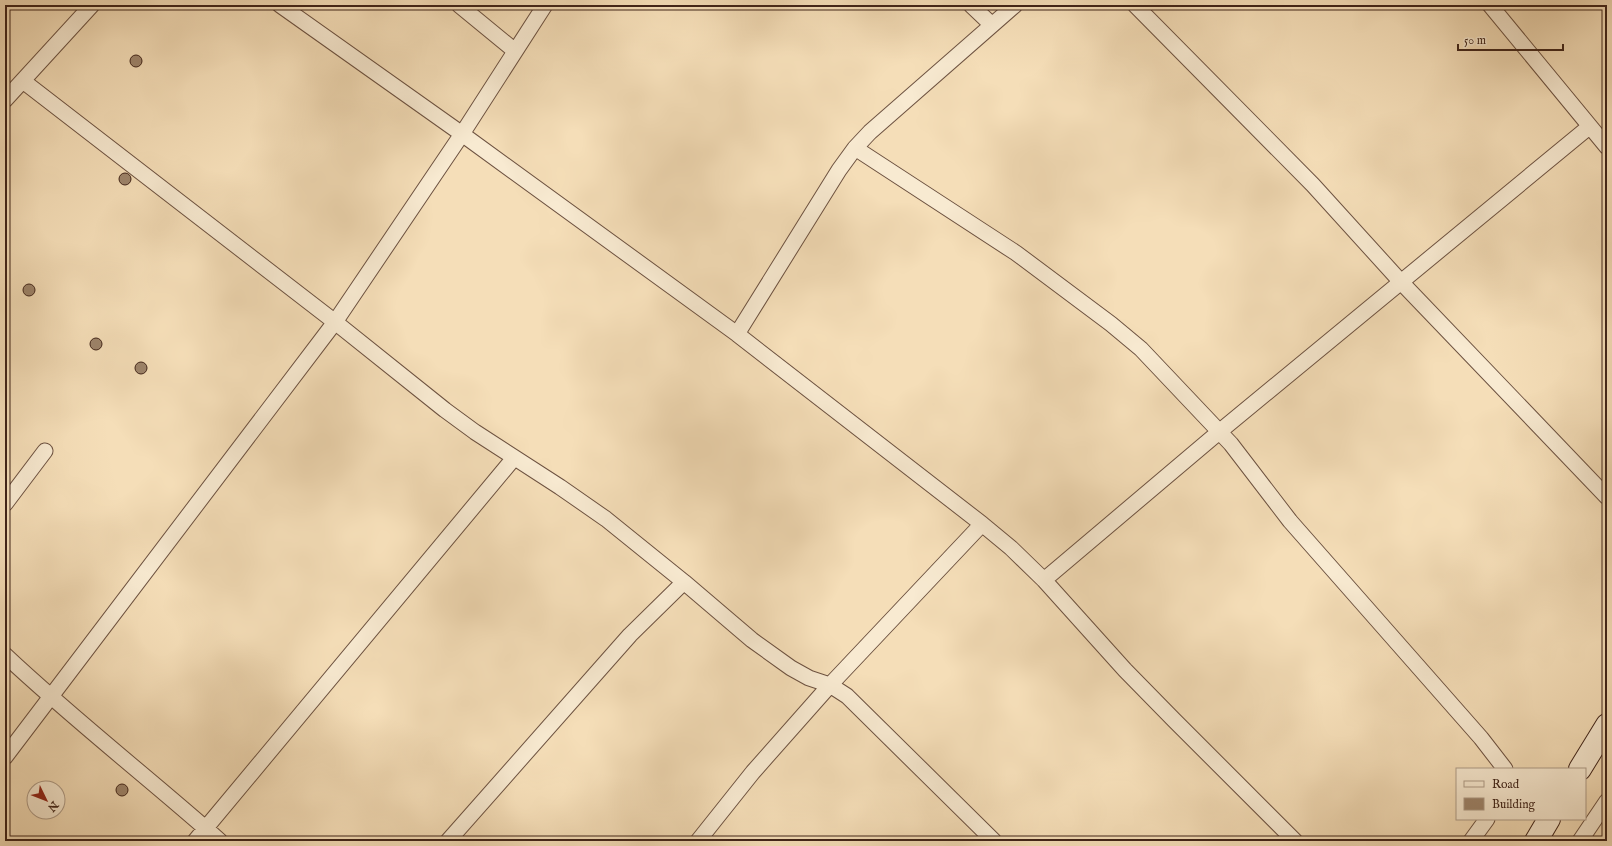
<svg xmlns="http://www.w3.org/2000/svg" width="1612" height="846" font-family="'IM FELL English',serif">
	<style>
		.building { fill: #9e856c; stroke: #402419 }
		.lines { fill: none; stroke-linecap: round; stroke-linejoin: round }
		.street-casing { stroke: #6d5241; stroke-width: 17 }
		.secondary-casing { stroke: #402419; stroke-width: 24 }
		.street { stroke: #f8ead1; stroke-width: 15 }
		.secondary { stroke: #f8ead1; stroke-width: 22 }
	</style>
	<rect width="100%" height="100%" fill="#f5deb8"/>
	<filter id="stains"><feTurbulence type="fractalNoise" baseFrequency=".005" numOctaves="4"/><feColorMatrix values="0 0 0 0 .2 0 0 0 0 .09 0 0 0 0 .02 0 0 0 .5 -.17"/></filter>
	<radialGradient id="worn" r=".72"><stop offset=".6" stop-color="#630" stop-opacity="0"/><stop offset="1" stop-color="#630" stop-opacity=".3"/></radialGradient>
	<path class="building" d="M130 61a6 6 0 1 1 12 0a6 6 0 1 1-12 0Z
		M119 179a6 6 0 1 1 12 0a6 6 0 1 1-12 0Z
		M23 290a6 6 0 1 1 12 0a6 6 0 1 1-12 0Z
		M90 344a6 6 0 1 1 12 0a6 6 0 1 1-12 0Z
		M135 368a6 6 0 1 1 12 0a6 6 0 1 1-12 0Z
		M116 790a6 6 0 1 1 12 0a6 6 0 1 1-12 0Z"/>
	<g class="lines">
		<g class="street-casing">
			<path id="street" d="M 280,5 L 462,134 L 737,334 L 982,524 L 1011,548 L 1044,580 L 1125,670 L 1174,720 L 1295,841
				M 459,5 L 515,51
				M 971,5 L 992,25
				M 1135,5 L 1313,185 L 1401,282 L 1607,497
				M 1490,5 L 1607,147
				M 23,81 L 335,322 L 445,410 L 475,432 L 560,487 L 606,519 L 684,582 L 752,640 L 791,668 L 809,678 L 830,685 L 847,696 L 994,841
				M 5,100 L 92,5
				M 855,148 L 1016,253 L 1111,324 L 1141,349 L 1231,444 L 1290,521 L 1481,738 L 1505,769
				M 737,334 L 839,170 L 855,148 L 870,132 L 1015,5
				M 5,504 L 45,451
				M 1044,580 L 1219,432 L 1589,127
				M 5,655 C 74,720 149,778 220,841
				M 5,757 L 335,322 L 462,134 L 545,5
				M 195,841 L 514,458
				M 448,841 L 630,635 L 684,582
				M 698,841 L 753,772 L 830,685 L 982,524
				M 1471,841 L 1487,819
				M 1580,841 L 1607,801"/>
		</g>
		<g class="secondary-casing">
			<path id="secondary" d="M 1580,769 L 1607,725
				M 1536,841 L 1549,819"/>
		</g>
		<use href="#street" class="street"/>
		<use href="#secondary" class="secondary"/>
	</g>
	<rect width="1612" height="846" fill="none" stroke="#f5deb8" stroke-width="20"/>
	<rect x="6" y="6" width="1600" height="834" fill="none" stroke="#402419" stroke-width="2"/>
	<rect x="10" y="10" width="1592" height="826" fill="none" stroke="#402419"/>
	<rect x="1456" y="768" width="130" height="52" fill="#f8ead1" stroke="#ae9b87"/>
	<rect x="1464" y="781" width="20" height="6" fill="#f8ead1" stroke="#ae9b87"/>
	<text x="1492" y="788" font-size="12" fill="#402419">Road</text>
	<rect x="1464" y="798" width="20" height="12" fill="#9e856c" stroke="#ae9b87"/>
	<text x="1492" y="808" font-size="12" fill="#402419">Building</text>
	<g transform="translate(46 800) rotate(133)"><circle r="19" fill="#f8ead1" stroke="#ae9b87"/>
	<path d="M0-3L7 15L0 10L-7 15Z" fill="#8f2418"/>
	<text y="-6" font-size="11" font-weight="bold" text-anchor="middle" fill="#402419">N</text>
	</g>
	<path d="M1458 44v6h105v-6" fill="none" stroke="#402419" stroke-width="2"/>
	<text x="1464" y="44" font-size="12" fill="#402419" stroke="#f8ead1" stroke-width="3" paint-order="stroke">50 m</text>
	<rect width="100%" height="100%" filter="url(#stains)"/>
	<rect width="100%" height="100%" fill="url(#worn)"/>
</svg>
